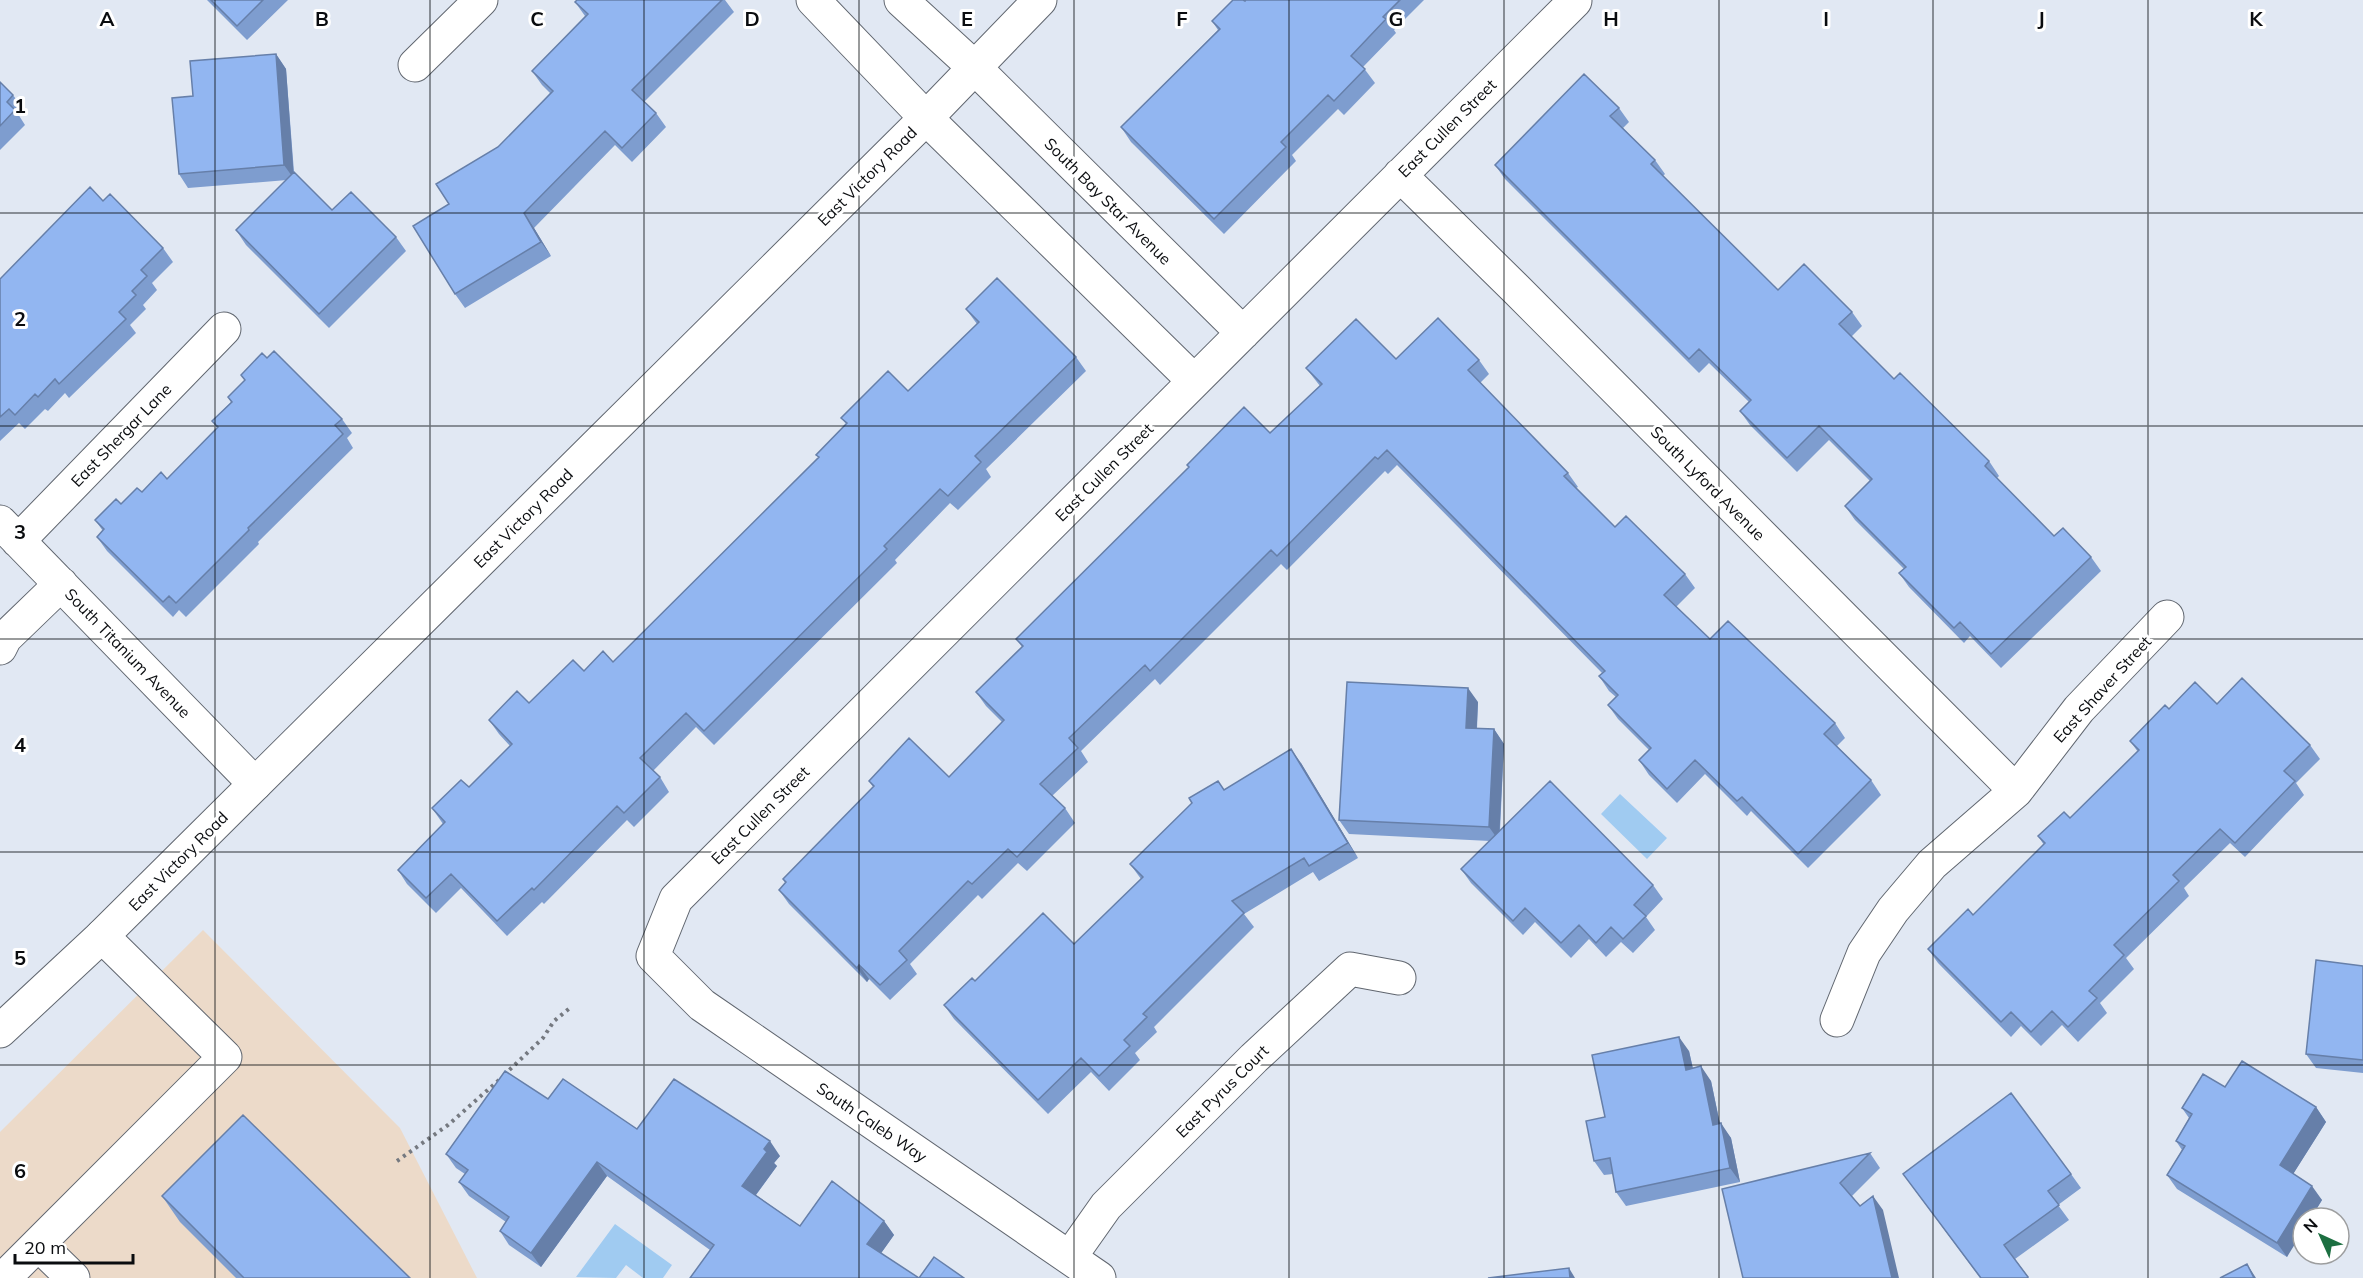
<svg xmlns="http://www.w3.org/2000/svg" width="2363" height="1278" font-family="Mulish,sans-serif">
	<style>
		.commercial { fill: #ecdac9 }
		.water { fill: #a0cbf1 }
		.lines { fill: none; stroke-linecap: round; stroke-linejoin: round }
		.minor-casing { stroke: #60666f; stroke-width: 35 }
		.major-casing { stroke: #60666f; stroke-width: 35 }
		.path { stroke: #757980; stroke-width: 4; stroke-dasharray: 3 4.5; stroke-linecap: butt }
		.minor { stroke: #fff; stroke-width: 33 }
		.major { stroke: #fff; stroke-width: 33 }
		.wall { fill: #7e9dcf }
		.shaded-wall { fill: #667fa9 }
		.building { fill: #92b6f1; stroke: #667fa9; stroke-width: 1.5 }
		.grid { fill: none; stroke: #0a0c0f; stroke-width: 1.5; stroke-opacity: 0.55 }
		.labels { text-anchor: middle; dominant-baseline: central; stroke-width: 6; stroke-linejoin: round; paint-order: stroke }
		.street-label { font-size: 16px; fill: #0a0c0f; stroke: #fff }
		.grid-label { font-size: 20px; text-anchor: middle; font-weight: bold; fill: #0a0c0f; stroke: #fff; stroke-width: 6; stroke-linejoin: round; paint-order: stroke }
	</style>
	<rect width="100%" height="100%" fill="#e1e8f3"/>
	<path class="commercial" d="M 203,930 L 400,1128 L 477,1278 L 0,1278 L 0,1132 Z"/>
	<path class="water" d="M 1620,794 L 1667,838 L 1647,859 L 1601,814 Z
		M 615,1224 L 672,1265 L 663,1278 L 643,1278 L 626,1265 L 616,1278 L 576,1277 Z"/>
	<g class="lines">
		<g class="minor-casing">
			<path id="minor" d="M 813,0 L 926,118 L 1194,381
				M 901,0 L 975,68 L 1243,333
				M 415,65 L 481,0
				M 1400,175 L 1517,290 L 2016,791
				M 0,522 L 255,784
				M 18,541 L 224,329
				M 0,648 L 5,638 L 61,584
				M 1837,1020 L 1864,953 L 1893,910 L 1932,864 L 2016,791 L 2079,709 L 2167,617
				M 38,1244 L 73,1278
				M 1070,1257 L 1106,1206 L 1254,1058 L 1350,969 L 1399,978
				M 4,1278 L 225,1057 L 102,936
				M 1099,1278 L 702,1005 L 653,956 L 676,899 L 1575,1"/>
		</g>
		<g class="major-casing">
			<path id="major" d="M 0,1031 L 102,936 L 926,118 L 1040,0"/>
		</g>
		<path class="path" d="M 504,1075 L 543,1038 L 554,1021 L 571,1007
			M 397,1161 L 448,1125 L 499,1080"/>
		<use href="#minor" class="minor"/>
		<use href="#major" class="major"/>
	</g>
	<path class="wall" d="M 207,0 L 288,0 L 247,40 Z
		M 577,0 L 725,0 L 734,12 L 644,102 L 656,113 L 666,127 L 632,162 L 615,145 L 534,228 L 551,256 L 465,308 L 455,294 L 449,204 L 550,93 L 542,85 L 532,71 L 585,16 L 575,2 Z
		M 1246,0 L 1424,0 L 1394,30 L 1396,33 L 1363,67 L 1375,83 L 1344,115 L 1338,109 L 1292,155 L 1296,161 L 1224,234 L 1131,142 L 1121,127 L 1218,30 L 1212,21 Z
		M 276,54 L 286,69 L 294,172 L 332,210 L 396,237 L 406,251 L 329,328 L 246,245 L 236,230 L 287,180 L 188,188 L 179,174 L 193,96 Z
		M 0,82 L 13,95 L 23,109 L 18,114 L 25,125 L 0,150 Z
		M 1619,108 L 1629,122 L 1623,128 L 1655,160 L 1665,174 L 1663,176 L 1778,290 L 1852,312 L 1862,326 L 1851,337 L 1894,379 L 1989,461 L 1999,476 L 1997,478 L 2054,536 L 2091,557 L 2101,571 L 2001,668 L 1970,636 L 1964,643 L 1909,587 L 1899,573 L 1904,569 L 1855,520 L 1845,506 L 1870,481 L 1829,440 L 1797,472 L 1750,425 L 1740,411 L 1749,402 L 1709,363 L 1699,373 L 1505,179 L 1495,165 Z
		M 103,201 L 163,248 L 173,262 L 152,283 L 157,290 L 143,305 L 146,309 L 130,325 L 136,333 L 69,398 L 65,393 L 48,411 L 45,409 L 25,429 L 19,423 L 0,441 L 0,279 Z
		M 966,309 L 1076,357 L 1086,371 L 986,469 L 991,477 L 958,510 L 950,503 L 895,560 L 897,563 L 714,745 L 696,727 L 653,771 L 660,777 L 669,792 L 634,827 L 627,820 L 544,904 L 542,902 L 507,936 L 461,888 L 436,913 L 407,884 L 398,870 L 443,824 L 432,808 L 469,787 L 510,746 L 499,734 L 489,720 L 529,703 L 584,671 L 613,662 L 819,458 L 816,455 L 846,424 L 841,418 L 908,391 L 977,324 Z
		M 267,358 L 342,419 L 352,433 L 347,438 L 353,448 L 258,542 L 259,544 L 186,617 L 179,610 L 173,617 L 107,551 L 97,537 L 103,531 L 95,520 L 142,492 L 167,479 L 217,428 L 212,421 L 231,402 L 228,397 L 245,380 L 241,375 Z
		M 1396,359 L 1479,360 L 1489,374 L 1480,383 L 1568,473 L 1578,487 L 1576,488 L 1615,527 L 1685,574 L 1695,588 L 1676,607 L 1710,639 L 1835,723 L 1845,738 L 1837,746 L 1871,780 L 1881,795 L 1808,868 L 1751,811 L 1747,816 L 1705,774 L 1677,803 L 1649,775 L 1639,760 L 1649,750 L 1618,719 L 1608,705 L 1616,697 L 1609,691 L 1599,676 L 1602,673 L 1397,465 L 1388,474 L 1385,471 L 1287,570 L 1281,564 L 1160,685 L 1155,679 L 1081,751 L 1088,762 L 1052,796 L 1065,808 L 1075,823 L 1027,871 L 1018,863 L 982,899 L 978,895 L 910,964 L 917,974 L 890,1000 L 869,979 L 867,982 L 789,904 L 779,890 L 785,883 L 783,879 L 873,787 L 869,781 L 949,777 L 1002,722 L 986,706 L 976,692 L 1022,647 L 1016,639 L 1270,433 L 1320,386 L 1306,368 Z
		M 1478,702 L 1477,729 L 1494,729 L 1504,744 L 1500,831 L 1653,885 L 1663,899 L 1646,917 L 1655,930 L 1633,953 L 1621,942 L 1606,957 L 1589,939 L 1571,958 L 1535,922 L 1523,935 L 1471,883 L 1461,869 L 1490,841 L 1349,834 L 1339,820 Z
		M 2217,704 L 2310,745 L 2320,759 L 2296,783 L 2304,795 L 2245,857 L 2230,843 L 2184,888 L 2189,896 L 2126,958 L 2134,969 L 2100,1003 L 2107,1013 L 2078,1042 L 2062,1025 L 2041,1046 L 2021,1026 L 2011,1037 L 1938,963 L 1928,949 L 1973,915 L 2044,845 L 2038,836 L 2070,818 L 2138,752 L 2130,741 L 2169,709 Z
		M 1301,763 L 1358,858 L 1319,881 L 1313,872 L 1244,914 L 1254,927 L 1154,1027 L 1157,1032 L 1135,1053 L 1140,1060 L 1109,1091 L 1091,1072 L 1048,1114 L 954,1019 L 944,1005 L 975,981 L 1074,944 L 1141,879 L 1130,864 L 1224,790 Z
		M 2363,966 L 2363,1073 L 2316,1068 L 2306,1054 Z
		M 1689,1051 L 1693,1068 L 1711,1081 L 1720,1124 L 1731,1138 L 1740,1182 L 1626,1206 L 1616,1192 L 1613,1174 L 1604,1175 L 1594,1161 L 1605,1117 Z
		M 2225,1087 L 2316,1107 L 2326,1122 L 2293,1174 L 2322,1200 L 2311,1218 L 2303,1218 L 2287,1257 L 2177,1189 L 2167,1175 L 2182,1150 L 2176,1141 L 2189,1118 L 2182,1108 Z
		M 548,1099 L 637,1129 L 780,1156 L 774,1163 L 777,1166 L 756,1195 L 800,1226 L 884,1221 L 894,1235 L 881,1253 L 710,1250 L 607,1176 L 541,1267 L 509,1245 L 500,1231 L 506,1222 L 469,1196 L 459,1182 L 465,1174 L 456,1168 L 446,1154 Z
		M 1870,1153 L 1880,1168 L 1852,1196 L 1860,1206 L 1883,1210 L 1743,1278 Z
		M 1903,1174 L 2071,1174 L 2081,1188 L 2058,1205 L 2069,1220 L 2015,1259 L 2029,1278 L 1980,1278 Z
		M 162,1196 L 410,1278 L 236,1278 L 180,1222 Z"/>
	<path class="shaded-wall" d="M 276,54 L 286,69 L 294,179 L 284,165 Z
		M 524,213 L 534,228 L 551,256 L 541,242 Z
		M 1468,688 L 1478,702 L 1476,742 L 1466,728 Z
		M 1494,729 L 1504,744 L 1499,841 L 1489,827 Z
		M 1291,749 L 1301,763 L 1358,858 L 1348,843 Z
		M 859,965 L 869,979 L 867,982 L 857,968 Z
		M 1679,1037 L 1689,1051 L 1696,1084 L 1686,1070 Z
		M 1701,1066 L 1711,1081 L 1723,1139 L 1713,1125 Z
		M 2316,1107 L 2326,1122 L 2290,1179 L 2280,1165 Z
		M 1721,1123 L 1731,1138 L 1740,1182 L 1730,1168 Z
		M 770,1141 L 780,1156 L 774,1163 L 777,1166 L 752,1200 L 742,1186 L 764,1149 Z
		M 597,1162 L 607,1176 L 541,1267 L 531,1253 Z
		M 2312,1186 L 2322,1200 L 2311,1218 L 2303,1218 L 2303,1231 L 2287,1257 L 2277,1243 Z
		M 1873,1196 L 1883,1210 L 1899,1278 L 1892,1278 Z
		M 884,1221 L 894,1235 L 877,1259 L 867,1244 Z
		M 2247,1264 L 2256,1278 L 2254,1278 Z
		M 1569,1268 L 1575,1278 L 1570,1278 Z"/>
	<path class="building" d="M 211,0 L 263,0 L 237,26 Z
		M 577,0 L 722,0 L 632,90 L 656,113 L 622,148 L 605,131 L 524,213 L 541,242 L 455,294 L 413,226 L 449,204 L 436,184 L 498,147 L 553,91 L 532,71 L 588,14 L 575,2 Z
		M 1233,0 L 1243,0 L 1245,1 L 1246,0 L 1400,0 L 1383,17 L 1386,19 L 1351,56 L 1365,69 L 1334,101 L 1328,95 L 1281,142 L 1286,147 L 1214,219 L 1121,127 L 1220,29 L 1212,21 Z
		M 276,54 L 284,165 L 179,174 L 172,98 L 193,96 L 190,61 Z
		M 1584,74 L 1619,108 L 1610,116 L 1655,160 L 1651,164 L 1778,290 L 1804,264 L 1852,312 L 1839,324 L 1894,379 L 1900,373 L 1989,461 L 1985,466 L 2054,536 L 2063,528 L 2091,557 L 1991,654 L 1960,622 L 1954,628 L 1899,573 L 1906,567 L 1845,506 L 1872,479 L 1819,426 L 1787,458 L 1740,411 L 1751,400 L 1699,349 L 1689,359 L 1495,165 Z
		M 0,82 L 13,95 L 7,102 L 15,110 L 0,126 Z
		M 294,172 L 332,210 L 351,192 L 396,237 L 319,314 L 236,230 Z
		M 90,187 L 103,201 L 110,194 L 163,248 L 141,270 L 147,276 L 132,291 L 136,295 L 119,312 L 126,319 L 59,384 L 55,379 L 38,397 L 35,394 L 15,415 L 9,409 L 0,417 L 0,279 Z
		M 997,278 L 1076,357 L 975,456 L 981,462 L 948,496 L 940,489 L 884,546 L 887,549 L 704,731 L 686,713 L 640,758 L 660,777 L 624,813 L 617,806 L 534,890 L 532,888 L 497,921 L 451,874 L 426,898 L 398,870 L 445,822 L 432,808 L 461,780 L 469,787 L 512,744 L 489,720 L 517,691 L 529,703 L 573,660 L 584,671 L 603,651 L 613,662 L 819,457 L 816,455 L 847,423 L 841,418 L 888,371 L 908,391 L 979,322 L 966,309 Z
		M 1438,318 L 1479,360 L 1468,370 L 1568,473 L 1564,476 L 1615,527 L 1626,516 L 1685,574 L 1664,595 L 1710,639 L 1728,621 L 1835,723 L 1824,734 L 1871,780 L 1798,854 L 1742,797 L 1737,801 L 1695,760 L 1667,789 L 1639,760 L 1651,748 L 1608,705 L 1618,695 L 1599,676 L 1605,671 L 1387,450 L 1378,459 L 1375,457 L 1277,556 L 1271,550 L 1150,671 L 1145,665 L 1069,738 L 1078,748 L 1040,784 L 1065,808 L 1017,857 L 1008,849 L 972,884 L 968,881 L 899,951 L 907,960 L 880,985 L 859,965 L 857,968 L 779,890 L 786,882 L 783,879 L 874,786 L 869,781 L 909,738 L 949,777 L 1004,720 L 976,692 L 1023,646 L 1016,639 L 1189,467 L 1187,465 L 1244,407 L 1270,433 L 1322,384 L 1306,368 L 1356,319 L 1396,359 Z
		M 274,351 L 342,419 L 335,425 L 343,434 L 248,528 L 249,530 L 176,603 L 169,596 L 163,602 L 97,537 L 104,529 L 95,520 L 116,499 L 121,504 L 137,488 L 142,492 L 161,472 L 167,479 L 218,427 L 212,421 L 232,402 L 228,397 L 245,380 L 241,375 L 262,353 L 267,358 Z
		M 2242,678 L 2310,745 L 2284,771 L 2295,781 L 2235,843 L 2220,829 L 2173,875 L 2179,881 L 2114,945 L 2124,955 L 2089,991 L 2097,998 L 2068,1027 L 2052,1011 L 2031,1032 L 2011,1012 L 2001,1022 L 1928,949 L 1968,909 L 1973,915 L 2045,843 L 2038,836 L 2064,812 L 2070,818 L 2139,750 L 2130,741 L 2165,705 L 2169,709 L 2195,682 L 2217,704 Z
		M 1347,682 L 1468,688 L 1466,728 L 1494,729 L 1489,827 L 1339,820 Z
		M 1291,749 L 1348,843 L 1309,866 L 1304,858 L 1232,901 L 1244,913 L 1143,1014 L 1147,1017 L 1124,1040 L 1130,1046 L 1099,1076 L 1081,1058 L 1038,1100 L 944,1005 L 972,978 L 975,981 L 1043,913 L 1074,944 L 1143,877 L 1130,864 L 1192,803 L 1189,798 L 1218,781 L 1224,790 Z
		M 1550,781 L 1653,885 L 1634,905 L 1646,916 L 1623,939 L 1611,927 L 1596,943 L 1579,925 L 1561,943 L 1525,908 L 1513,921 L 1461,869 Z
		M 2316,960 L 2363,966 L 2363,1060 L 2306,1054 Z
		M 1679,1037 L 1686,1070 L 1701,1066 L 1713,1125 L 1721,1123 L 1730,1168 L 1616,1192 L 1610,1158 L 1594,1161 L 1586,1121 L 1605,1117 L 1592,1055 Z
		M 2242,1061 L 2316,1107 L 2280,1165 L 2312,1186 L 2277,1243 L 2167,1175 L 2185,1146 L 2176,1141 L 2192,1114 L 2182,1108 L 2203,1074 L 2225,1087 Z
		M 505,1071 L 548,1099 L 563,1079 L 637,1129 L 674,1079 L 770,1141 L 764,1149 L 767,1152 L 742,1186 L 800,1226 L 832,1181 L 884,1221 L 867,1244 L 919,1278 L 690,1278 L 714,1245 L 597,1162 L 531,1253 L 500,1231 L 509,1217 L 459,1182 L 468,1170 L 446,1154 Z
		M 2011,1093 L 2071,1174 L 2048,1191 L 2059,1205 L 2004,1245 L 2028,1277 L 2027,1278 L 1981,1278 L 1903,1174 Z
		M 243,1115 L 410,1278 L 244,1278 L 162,1196 Z
		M 1870,1153 L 1840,1183 L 1860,1206 L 1873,1196 L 1892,1278 L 1743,1278 L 1722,1189 Z
		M 934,1257 L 964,1278 L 919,1278 Z
		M 2247,1264 L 2254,1278 L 2220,1278 Z
		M 1569,1268 L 1570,1278 L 1488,1278 Z"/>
	<path class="grid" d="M 215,0 L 215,1278M 430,0 L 430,1278M 644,0 L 644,1278M 859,0 L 859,1278M 1074,0 L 1074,1278M 1289,0 L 1289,1278M 1504,0 L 1504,1278M 1719,0 L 1719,1278M 1933,0 L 1933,1278M 2148,0 L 2148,1278M 0,213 L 2363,213M 0,426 L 2363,426M 0,639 L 2363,639M 0,852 L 2363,852M 0,1065 L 2363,1065"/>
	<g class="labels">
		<g class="street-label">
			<text transform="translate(1447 128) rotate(-45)">East Cullen Street</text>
			<text transform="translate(867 176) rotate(-45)">East Victory Road</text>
			<text transform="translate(1108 201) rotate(45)">South Bay Star Avenue</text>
			<text transform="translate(121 435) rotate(-46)">East Shergar Lane</text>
			<text transform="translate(1104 472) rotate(-45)">East Cullen Street</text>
			<text transform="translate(1708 483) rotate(45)">South Lyford Avenue</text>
			<text transform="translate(523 518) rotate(-45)">East Victory Road</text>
			<text transform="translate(128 653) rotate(46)">South Titanium Avenue</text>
			<text transform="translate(2102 689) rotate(-48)">East Shaver Street</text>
			<text transform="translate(760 815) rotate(-45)">East Cullen Street</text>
			<text transform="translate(178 861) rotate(-45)">East Victory Road</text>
			<text transform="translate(1222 1091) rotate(-45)">East Pyrus Court</text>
			<text transform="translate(872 1122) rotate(34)">South Caleb Way</text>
		</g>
	</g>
	<g class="grid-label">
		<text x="107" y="26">A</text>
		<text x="322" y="26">B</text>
		<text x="537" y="26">C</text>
		<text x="752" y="26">D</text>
		<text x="967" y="26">E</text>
		<text x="1182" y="26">F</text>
		<text x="1396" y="26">G</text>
		<text x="1611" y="26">H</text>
		<text x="1826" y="26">I</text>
		<text x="2041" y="26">J</text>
		<text x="2256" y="26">K</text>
		<text x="20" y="113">1</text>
		<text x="20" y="326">2</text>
		<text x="20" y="539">3</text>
		<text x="20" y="752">4</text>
		<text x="20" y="965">5</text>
		<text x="20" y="1178">6</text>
	</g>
	<g transform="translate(2321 1236) rotate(315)"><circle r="28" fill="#ffffff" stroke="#9d9e9f" stroke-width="1.5"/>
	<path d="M0-4.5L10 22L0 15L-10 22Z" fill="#1c6f41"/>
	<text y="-9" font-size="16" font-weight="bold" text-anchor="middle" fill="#0a0c0f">N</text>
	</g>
	<path d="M15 1254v9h118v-9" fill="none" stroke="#0a0c0f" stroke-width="3"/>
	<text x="24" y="1254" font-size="18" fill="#0a0c0f" stroke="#ffffff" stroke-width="4.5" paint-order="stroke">20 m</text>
</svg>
